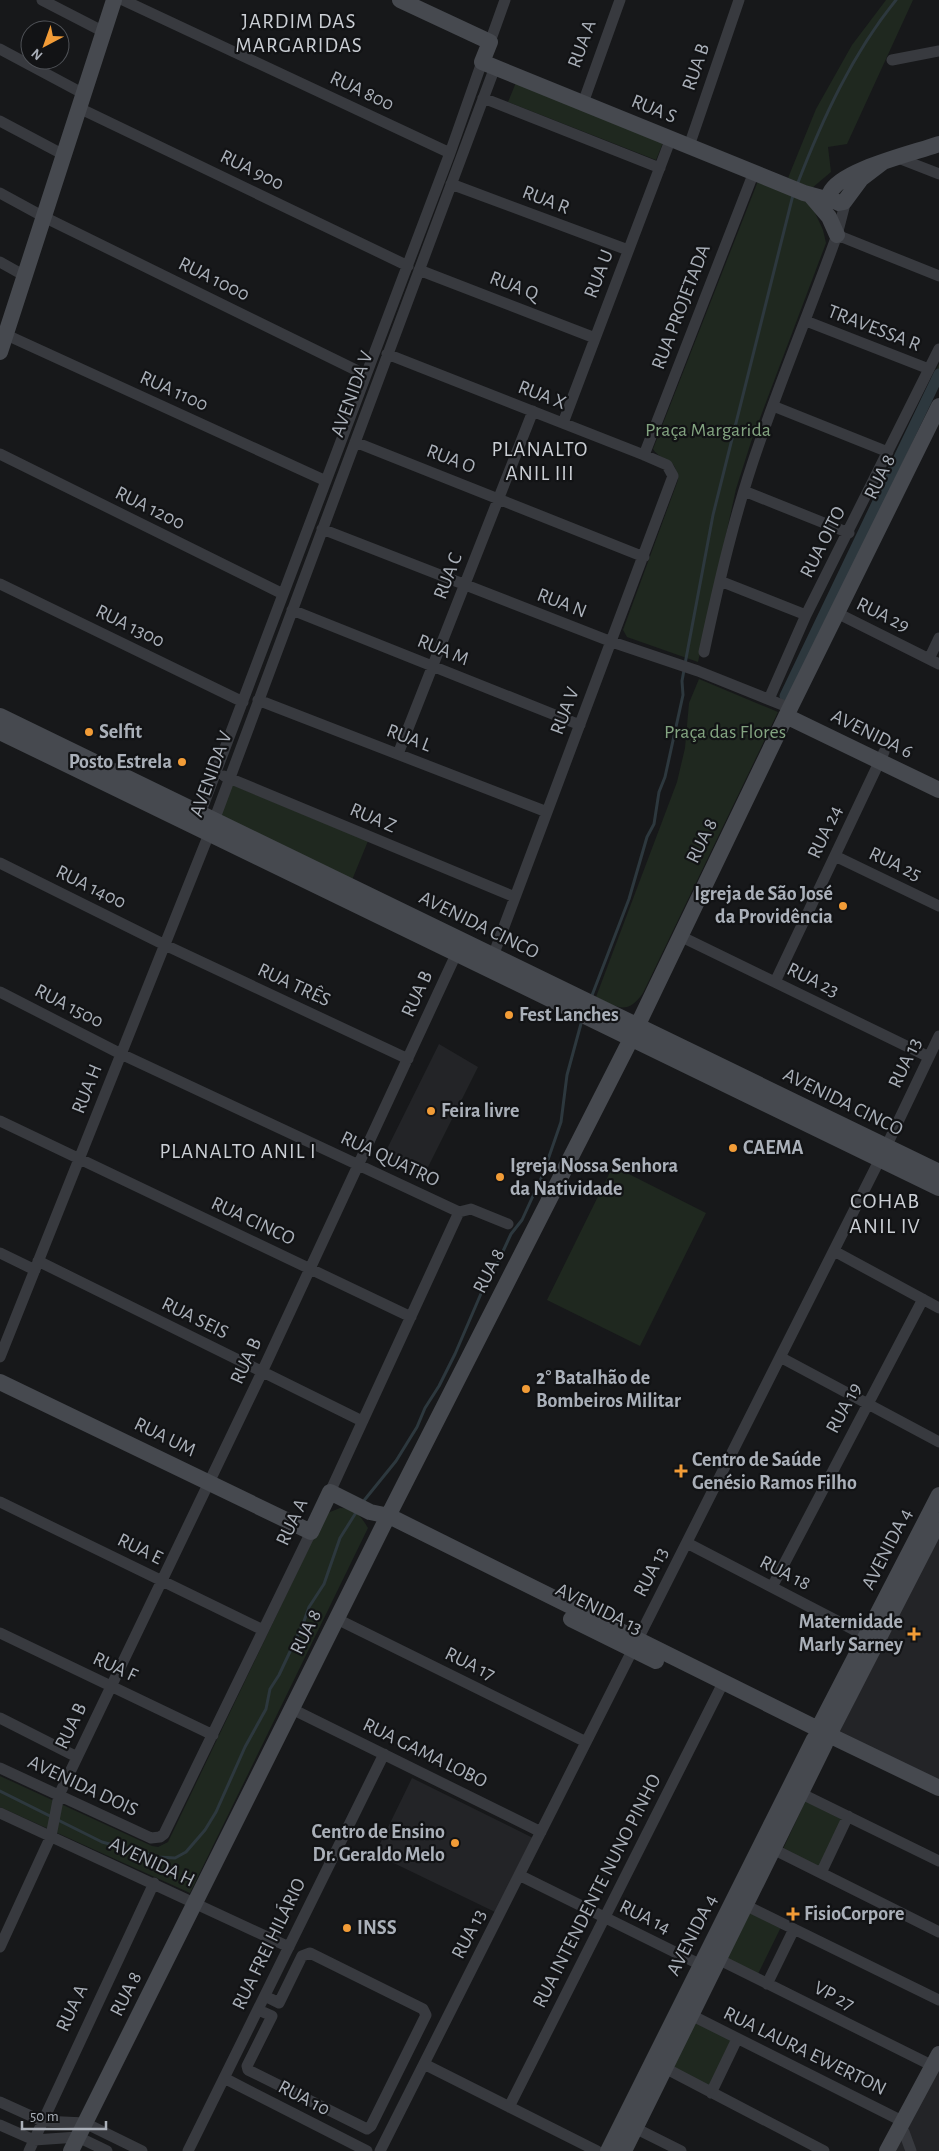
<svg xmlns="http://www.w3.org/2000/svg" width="939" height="2151" font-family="'Alegreya Sans',sans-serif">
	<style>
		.built { fill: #232427 }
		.green { fill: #1f281f }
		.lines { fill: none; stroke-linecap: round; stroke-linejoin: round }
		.stream { stroke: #2d383e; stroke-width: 3 }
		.canal { stroke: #2d383e; stroke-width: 11 }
		.street { stroke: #383a3f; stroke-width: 11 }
		.secondary { stroke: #46494f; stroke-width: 16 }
		.poi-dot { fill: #f29c37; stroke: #121315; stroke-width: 2 }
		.labels { text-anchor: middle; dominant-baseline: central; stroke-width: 4.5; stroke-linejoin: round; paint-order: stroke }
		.street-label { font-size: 20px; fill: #aab0b9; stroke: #121315 }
		.park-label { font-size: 20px; fill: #83a481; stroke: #121315 }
		.poi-label { font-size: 20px; font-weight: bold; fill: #aab0b9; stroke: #121315; text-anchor: start }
		.neighbourhood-label { font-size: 21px; letter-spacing: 1px; fill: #cbcfd5; stroke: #121315 }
		.quarter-label { font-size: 22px; letter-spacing: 1px; fill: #cbcfd5; stroke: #121315 }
	</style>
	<rect width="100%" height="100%" fill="#17181a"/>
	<path class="built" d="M 439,1044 L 478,1067 L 424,1175 L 384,1155 Z
		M 939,1534 L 939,1780 L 839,1733 Z
		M 412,1778 L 533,1838 L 495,1912 L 375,1854 Z
		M 939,2068 L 939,2151 L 896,2151 Z"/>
	<path class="green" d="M 886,0 L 913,0 L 847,144 L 828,147 L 831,172 L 812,188 L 788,178 L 816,109 L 852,45 Z
		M 517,80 L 664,140 L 656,160 L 508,102 Z
		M 758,181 L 811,204 L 823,230 L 826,243 L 751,442 L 736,489 L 698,662 L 627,637 L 623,630 L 678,480 C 676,455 662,463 653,449 Z
		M 939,364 L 939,385 L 786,700 L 781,698 Z
		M 699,679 L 778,712 L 643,993 C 627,1016 617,1007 596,997 L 677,782 L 685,748 L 689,703 Z
		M 230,784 L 368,841 L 352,880 L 217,815 Z
		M 613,1166 L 706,1213 L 640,1346 L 547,1300 Z
		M 340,1508 C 354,1508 361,1516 368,1528 L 190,1893 L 0,1807 L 0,1776 L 152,1846 L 158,1847 L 168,1842 L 323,1518 L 330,1512 Z
		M 806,1800 L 845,1818 L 821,1867 L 783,1849 Z
		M 746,1910 L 781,1927 L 758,1974 L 723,1958 Z
		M 693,2020 L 734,2041 L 710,2089 L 670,2068 Z"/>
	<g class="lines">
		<path class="stream" d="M 797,185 C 822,120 852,54 896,0
			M 685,664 L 713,515 L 793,195
			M 591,998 L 629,899 L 647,837 L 654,824 L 659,792 L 665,777 L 683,695 L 682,681 L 684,670
			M 362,1503 L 396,1461 L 417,1427 L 425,1408 L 439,1386 L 455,1354 L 486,1282 L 499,1260 L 511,1234 L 522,1220 L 543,1174 L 561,1122 L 567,1075 L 582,1020
			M 0,1791 L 102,1842 L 158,1857 L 175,1858 L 186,1852 L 205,1830 L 216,1812 L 245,1747 L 266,1709 L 270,1689 L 279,1675 L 303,1624 L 309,1607 L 324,1584 L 340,1538 L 357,1511"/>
		<path class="canal" d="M 785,696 L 939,374"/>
		<path class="street" d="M 42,0 L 104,32
			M 123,0 L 450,153
			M 490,42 L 505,0
			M 0,49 L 84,94
			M 892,60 L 939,51
			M 483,98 L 660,168
			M 583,103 L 620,0
			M 79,108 L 408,266
			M 0,121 L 64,155
			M 689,146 L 739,0
			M 898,158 L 939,174
			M 451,184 L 628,250
			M 0,193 L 44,217 L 366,375
			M 837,235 L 939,276
			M 0,262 L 25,276
			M 419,270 L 595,338
			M 806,321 L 929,369
			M 0,332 L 326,481
			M 387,354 L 644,455 L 667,465 L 673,476 L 493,956
			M 773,406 L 888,452
			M 563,423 L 671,138
			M 355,442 L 644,557
			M 0,454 L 283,594
			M 644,455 L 754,172
			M 744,491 L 849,533
			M 322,529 L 612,642 L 698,671 L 790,708
			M 720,581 L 806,615
			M 0,584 L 243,702
			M 292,610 L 580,725
			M 837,613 L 939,664
			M 704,652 C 719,582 735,512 759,444 C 783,374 812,305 837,235 L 846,200
			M 929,659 L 939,638
			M 769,699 L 806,615 L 939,349
			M 258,700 L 547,812
			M 398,754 L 533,411
			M 224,776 L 515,897
			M 203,818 L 200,814 L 450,153 L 482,62
			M 835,856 L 939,906
			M 0,863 L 165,945 L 408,1059
			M 680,936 L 929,1057
			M 775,982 L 884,752
			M 0,992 L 121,1054 L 459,1212 L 471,1209 L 508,1224
			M 0,1121 L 411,1317
			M 834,1251 L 939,1308
			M 0,1253 L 35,1270
			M 38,1261 L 362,1421
			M 0,1357 L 209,834 L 495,67
			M 780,1357 L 939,1442
			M 330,1492 L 459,1212
			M 0,1502 L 263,1630
			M 687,1543 L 866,1636
			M 772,1587 L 923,1299
			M 337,1619 L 586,1742
			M 0,1633 L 213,1735
			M 292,1709 L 541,1832
			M 0,1718 L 77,1757
			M 0,1768 L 151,1838 L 160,1837 L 164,1834 L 311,1532
			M 800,1793 L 939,1861
			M 0,1813 L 289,1947
			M 773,1849 L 939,1932
			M 821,1873 L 848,1816
			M 519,1875 L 701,1965
			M 745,1905 L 939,2000
			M 0,1947 L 51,1836 L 59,1795 L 262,1372 L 459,948
			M 718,1959 L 933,2066
			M 767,1984 L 794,1929
			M 263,2012 L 272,2016 L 247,2066 L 248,2070 L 367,2129 L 371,2126 L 426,2015 L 423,2009 L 310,1953 L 302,1956 L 279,2003 L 269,1998
			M 691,2015 L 902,2121
			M 424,2064 L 597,2151
			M 665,2068 L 824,2151
			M 224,2078 L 367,2151
			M 711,2093 L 737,2039
			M 0,2102 L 42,2121 L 85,2123 L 142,2151
			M 509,2107 L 723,1683
			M 0,2125 L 34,2140 L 78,2137 L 107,2151
			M 635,2128 L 681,2151
			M 904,2132 L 911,2151
			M 29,2151 L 154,1883
			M 188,2151 L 384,1754
			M 380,2151 L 886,1147 L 939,1036"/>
		<path class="secondary" d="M 400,0 L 490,42 L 482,62 L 804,193 L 833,201
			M 882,163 L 861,179 L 844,202 L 839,203 L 831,199 L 830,193 C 840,170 914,153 939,144
			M 811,196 L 829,217 L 837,235
			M 0,352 L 114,0
			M 0,716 L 939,1172
			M 786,716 L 939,790
			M 0,732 L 939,1188
			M 0,1382 L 311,1532 L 330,1492 L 370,1512 L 389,1516 L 818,1729
			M 571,1619 L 656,1661
			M 818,1729 L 939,1495
			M 829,1735 L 939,1521
			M 829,1735 L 939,1788
			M 71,2151 L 383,1526 L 631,1039 L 790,708 L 939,406
			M 608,2151 L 814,1739
			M 624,2151 L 825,1744
			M 887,2151 L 939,2054"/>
	</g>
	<g class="poi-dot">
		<circle cx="89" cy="732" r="5"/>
		<circle cx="182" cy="762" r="5"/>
		<circle cx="843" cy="906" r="5"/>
		<circle cx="509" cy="1015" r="5"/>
		<circle cx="431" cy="1111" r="5"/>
		<circle cx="733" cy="1148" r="5"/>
		<circle cx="500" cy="1177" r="5"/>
		<circle cx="526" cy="1389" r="5"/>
		<path d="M678.5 1463.5h5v5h5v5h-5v5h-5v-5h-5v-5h5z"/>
		<path d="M911.5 1626.5h5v5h5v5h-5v5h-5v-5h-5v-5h5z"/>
		<circle cx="455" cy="1843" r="5"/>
		<path d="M790.5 1906.5h5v5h5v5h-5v5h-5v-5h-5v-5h5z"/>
		<circle cx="347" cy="1928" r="5"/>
	</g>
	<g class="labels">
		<g class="street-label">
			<text transform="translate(582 44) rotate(-70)">RUA A</text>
			<text transform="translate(696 67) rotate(-71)">RUA B</text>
			<text transform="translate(362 91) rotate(25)">RUA 800</text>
			<text transform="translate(654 109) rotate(22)">RUA S</text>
			<text transform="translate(252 170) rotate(26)">RUA 900</text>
			<text transform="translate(546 200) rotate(21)">RUA R</text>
			<text transform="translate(599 274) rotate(-69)">RUA U</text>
			<text transform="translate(214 279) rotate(26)">RUA 1000</text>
			<text transform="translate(514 286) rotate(21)">RUA Q</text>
			<text transform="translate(681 307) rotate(-69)">RUA PROJETADA</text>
			<text transform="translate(874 328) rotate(21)">TRAVESSA R</text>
			<text transform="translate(174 391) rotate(24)">RUA 1100</text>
			<text transform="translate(352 394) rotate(-70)">AVENIDA V</text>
			<text transform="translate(542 395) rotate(21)">RUA X</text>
			<text transform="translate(451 459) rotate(21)">RUA O</text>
			<text transform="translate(880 477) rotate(-64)">RUA 8</text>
			<text transform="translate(150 508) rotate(26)">RUA 1200</text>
			<text transform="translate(823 542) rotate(-63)">RUA OITO</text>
			<text transform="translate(448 576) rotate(-69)">RUA C</text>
			<text transform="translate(562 603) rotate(21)">RUA N</text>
			<text transform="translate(883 615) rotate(26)">RUA 29</text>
			<text transform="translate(130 626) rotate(26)">RUA 1300</text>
			<text transform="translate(443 650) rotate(22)">RUA M</text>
			<text transform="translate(565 711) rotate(-69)">RUA V</text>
			<text transform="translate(872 734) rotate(26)">AVENIDA 6</text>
			<text transform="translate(409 738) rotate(21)">RUA L</text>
			<text transform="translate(211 774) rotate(-70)">AVENIDA V</text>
			<text transform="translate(373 818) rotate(23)">RUA Z</text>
			<text transform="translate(825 832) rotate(-65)">RUA 24</text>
			<text transform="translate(702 841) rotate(-64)">RUA 8</text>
			<text transform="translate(895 864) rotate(25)">RUA 25</text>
			<text transform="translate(91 887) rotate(26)">RUA 1400</text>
			<text transform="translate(479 925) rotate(26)">AVENIDA CINCO</text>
			<text transform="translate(813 980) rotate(26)">RUA 23</text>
			<text transform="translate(294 985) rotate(25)">RUA TRÊS</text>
			<text transform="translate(417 994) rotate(-65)">RUA B</text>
			<text transform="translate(69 1006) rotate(27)">RUA 1500</text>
			<text transform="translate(905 1063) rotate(-65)">RUA 13</text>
			<text transform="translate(87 1089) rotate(-68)">RUA H</text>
			<text transform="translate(843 1102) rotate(26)">AVENIDA CINCO</text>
			<text transform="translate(390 1159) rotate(25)">RUA QUATRO</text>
			<text transform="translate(253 1221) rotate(25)">RUA CINCO</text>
			<text transform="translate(489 1271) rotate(-63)">RUA 8</text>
			<text transform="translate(195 1318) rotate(26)">RUA SEIS</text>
			<text transform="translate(246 1361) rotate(-65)">RUA B</text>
			<text transform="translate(844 1408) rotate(-62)">RUA 19</text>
			<text transform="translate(165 1437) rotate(26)">RUA UM</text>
			<text transform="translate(292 1522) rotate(-65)">RUA A</text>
			<text transform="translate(140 1549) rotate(26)">RUA E</text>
			<text transform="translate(887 1549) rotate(-63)">AVENIDA 4</text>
			<text transform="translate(651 1572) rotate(-63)">RUA 13</text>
			<text transform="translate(785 1573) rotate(27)">RUA 18</text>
			<text transform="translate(599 1609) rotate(26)">AVENIDA 13</text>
			<text transform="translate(306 1632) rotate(-64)">RUA 8</text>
			<text transform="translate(470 1664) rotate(26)">RUA 17</text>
			<text transform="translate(115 1667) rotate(25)">RUA F</text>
			<text transform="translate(71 1726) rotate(-64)">RUA B</text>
			<text transform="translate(425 1753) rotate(26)">RUA GAMA LOBO</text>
			<text transform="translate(83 1786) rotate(25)">AVENIDA DOIS</text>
			<text transform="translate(152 1862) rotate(25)">AVENIDA H</text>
			<text transform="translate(597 1891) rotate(-63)">RUA INTENDENTE NUNO PINHO</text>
			<text transform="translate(645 1917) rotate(26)">RUA 14</text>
			<text transform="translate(469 1934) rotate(-63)">RUA 13</text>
			<text transform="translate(692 1935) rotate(-63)">AVENIDA 4</text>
			<text transform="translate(269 1944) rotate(-64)">RUA FREI HILÁRIO</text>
			<text transform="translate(126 1994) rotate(-63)">RUA 8</text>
			<text transform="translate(834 1996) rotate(27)">VP 27</text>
			<text transform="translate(72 2008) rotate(-65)">RUA A</text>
			<text transform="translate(805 2051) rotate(26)">RUA LAURA EWERTON</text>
			<text transform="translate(304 2098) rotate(27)">RUA 10</text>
		</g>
		<g class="park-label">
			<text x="708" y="430">Praça Margarida</text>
			<text x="725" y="732">Praça das Flores</text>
		</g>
		<g class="poi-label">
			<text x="99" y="732">Selfit</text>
			<text x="172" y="762" text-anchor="end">Posto Estrela</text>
			<text x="833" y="894" text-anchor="end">Igreja de São José<tspan x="833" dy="23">da Providência</tspan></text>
			<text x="519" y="1015">Fest Lanches</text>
			<text x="441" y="1111">Feira livre</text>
			<text x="743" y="1148">CAEMA</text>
			<text x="510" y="1166">Igreja Nossa Senhora<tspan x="510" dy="23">da Natividade</tspan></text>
			<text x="536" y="1378">2° Batalhão de<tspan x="536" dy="23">Bombeiros Militar</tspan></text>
			<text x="692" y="1460">Centro de Saúde<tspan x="692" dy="23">Genésio Ramos Filho</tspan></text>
			<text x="903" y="1622" text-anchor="end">Maternidade<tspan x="903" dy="23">Marly Sarney</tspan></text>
			<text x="445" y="1832" text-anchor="end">Centro de Ensino<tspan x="445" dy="23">Dr. Geraldo Melo</tspan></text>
			<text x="804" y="1914">FisioCorpore</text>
			<text x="357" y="1928">INSS</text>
		</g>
		<g class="neighbourhood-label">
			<text x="299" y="21">JARDIM DAS<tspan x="299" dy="24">MARGARIDAS</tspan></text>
			<text x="540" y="449">PLANALTO<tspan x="540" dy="24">ANIL III</tspan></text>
			<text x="238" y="1151">PLANALTO ANIL I</text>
		</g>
		<g class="quarter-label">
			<text x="885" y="1201">COHAB<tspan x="885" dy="25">ANIL IV</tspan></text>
		</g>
	</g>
	<g transform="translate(45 45) rotate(221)"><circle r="24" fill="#121315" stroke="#4f5257"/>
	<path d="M0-4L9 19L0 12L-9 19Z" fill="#f29c37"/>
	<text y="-8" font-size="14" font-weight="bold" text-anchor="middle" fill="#aab0b9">N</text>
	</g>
	<path d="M22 2121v8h84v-8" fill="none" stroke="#aab0b9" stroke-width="2.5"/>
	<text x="30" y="2121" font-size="15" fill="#aab0b9" stroke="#121315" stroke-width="4" paint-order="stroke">50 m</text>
</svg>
